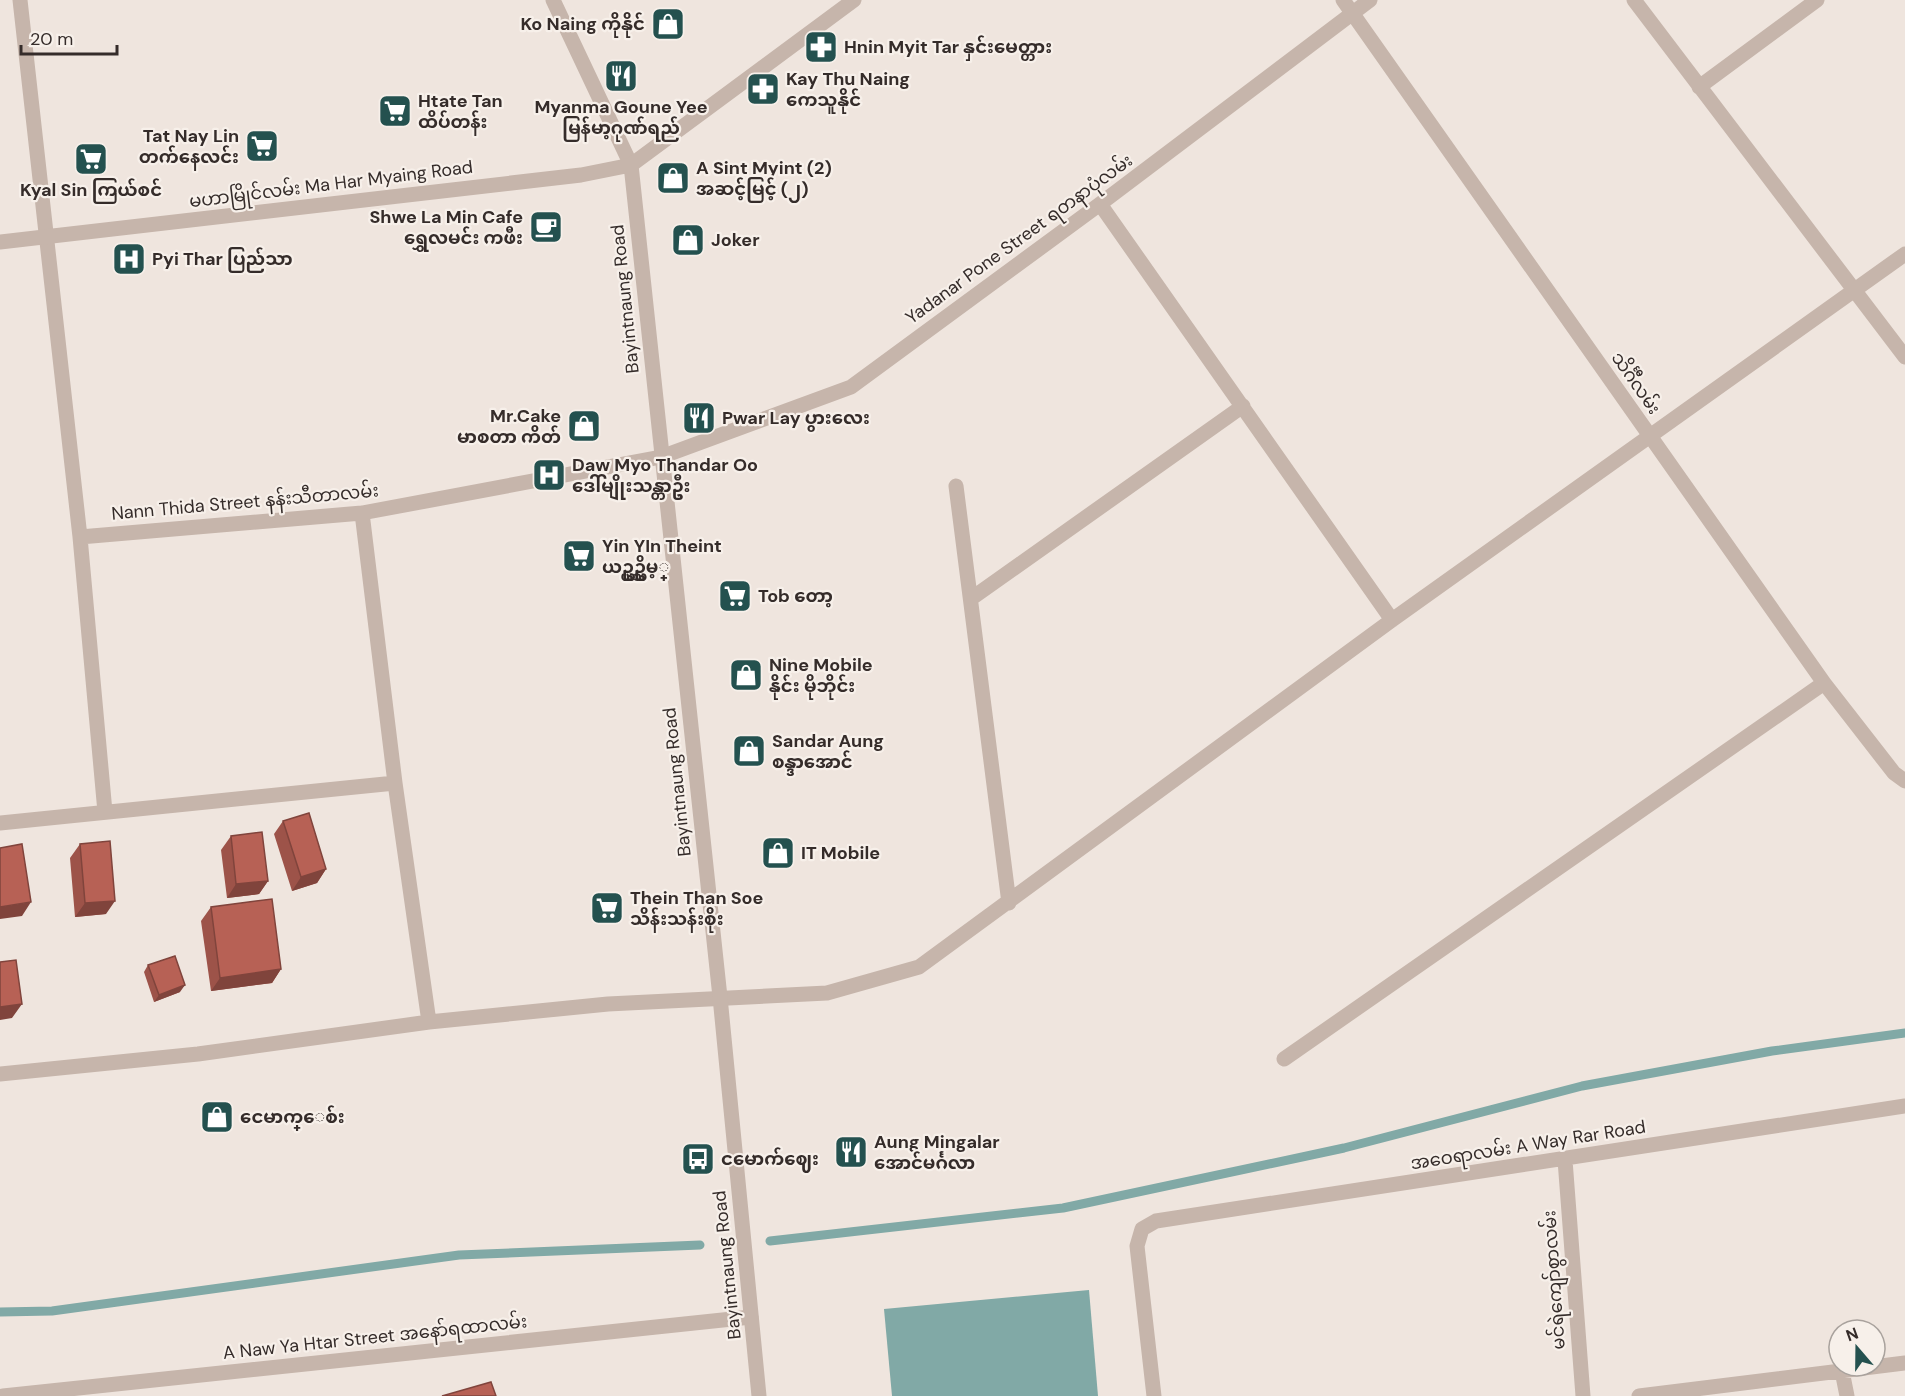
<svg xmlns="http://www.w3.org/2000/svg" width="1905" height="1396" font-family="'DM Sans','Noto Sans Myanmar',sans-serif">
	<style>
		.water { fill: #81a9a6 }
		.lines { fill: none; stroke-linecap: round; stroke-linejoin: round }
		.stream { stroke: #81a9a6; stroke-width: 9 }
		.minor { stroke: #c6b5ab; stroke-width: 15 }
		.tertiary { stroke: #c6b5ab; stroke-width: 15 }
		.wall { fill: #9d5349 }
		.shaded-wall { fill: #80443c }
		.building { fill: #b76155; stroke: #80443c; stroke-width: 1.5 }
		.labels { text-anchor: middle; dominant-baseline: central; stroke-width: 4.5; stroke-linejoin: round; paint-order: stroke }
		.poi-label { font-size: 18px; font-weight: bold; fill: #352c2a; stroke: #f7f0ea; text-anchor: start }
		.street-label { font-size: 18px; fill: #352c2a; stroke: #f7f0ea }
	</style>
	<rect width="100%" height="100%" fill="#efe5de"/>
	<path class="water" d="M 1089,1290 L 1098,1396 L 892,1396 L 884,1309 Z"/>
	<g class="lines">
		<path class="stream" d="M 770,1241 L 1063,1208 L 1344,1148 L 1582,1086 L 1772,1051 L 1905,1033
			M 0,1312 L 52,1311 L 459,1255 L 700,1245"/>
		<path class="minor" d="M 20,0 L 80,537 L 105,812
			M 553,0 L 631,165
			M 1343,0 L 1824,683 L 1894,773 L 1905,781
			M 1634,0 L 1905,357
			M 1699,87 L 1817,0
			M 1100,204 L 1392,620
			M 956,486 L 1009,903
			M 362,513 L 395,783 L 429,1022
			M 80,537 L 362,513 L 661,457 L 851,387 L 1100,204 L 1370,0
			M 972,598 L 1243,406
			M 0,823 L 395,783
			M 1284,1059 L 1824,683
			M 0,1074 L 198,1054 L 429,1022 L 608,1004 L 827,993 L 919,967 L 1392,620 L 1905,254
			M 1565,1160 L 1583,1396
			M 1842,1371 L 1847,1396
			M 3,1396 L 751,1317
			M 1154,1396 L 1137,1246 L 1142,1229 L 1156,1221 L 1905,1106
			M 1639,1396 L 1905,1363"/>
		<path class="tertiary" d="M 631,165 L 720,997 L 759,1396
			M 0,242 L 581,175 L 631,165 L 854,0"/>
	</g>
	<path class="wall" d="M 283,821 L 326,869 L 317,883 L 292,891 L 274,834 Z
		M 231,836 L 268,881 L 259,894 L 227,898 L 221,850 Z
		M 80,844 L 106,914 L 75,917 L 70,858 Z
		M 211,907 L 281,969 L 272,983 L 211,991 L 201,921 Z
		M 148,965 L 180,992 L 154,1002 L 144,972 Z"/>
	<path class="shaded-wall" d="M 326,869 L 317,883 L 292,891 L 301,877 Z
		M 268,881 L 259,894 L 227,898 L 236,884 Z
		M 115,901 L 106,914 L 75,917 L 85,903 Z
		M 31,902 L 22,916 L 0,919 L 0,907 Z
		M 281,969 L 272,983 L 211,991 L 220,978 Z
		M 185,985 L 180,992 L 154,1002 L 159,995 Z
		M 22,1004 L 12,1018 L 0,1020 L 0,1007 Z"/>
	<path class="building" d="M 309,813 L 326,869 L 301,877 L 283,821 Z
		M 262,832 L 268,881 L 236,884 L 231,836 Z
		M 110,841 L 115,901 L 85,903 L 80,844 Z
		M 22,844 L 31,902 L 0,907 L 0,848 Z
		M 272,899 L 281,969 L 220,978 L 211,907 Z
		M 175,956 L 185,985 L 159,995 L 148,965 Z
		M 16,960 L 22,1004 L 0,1007 L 0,962 Z
		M 491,1382 L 496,1396 L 442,1396 Z"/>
	<defs>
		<g id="shop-square" transform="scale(1.725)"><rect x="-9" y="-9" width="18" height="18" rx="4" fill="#24514f" stroke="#f7f0ea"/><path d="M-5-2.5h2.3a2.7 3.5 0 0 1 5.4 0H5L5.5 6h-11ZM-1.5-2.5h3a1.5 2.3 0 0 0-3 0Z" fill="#fff"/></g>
		<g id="pharmacy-square" transform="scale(1.725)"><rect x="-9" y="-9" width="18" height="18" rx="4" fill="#24514f" stroke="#f7f0ea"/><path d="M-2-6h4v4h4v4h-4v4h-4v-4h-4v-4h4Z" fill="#fff"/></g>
		<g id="restaurant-square" transform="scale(1.725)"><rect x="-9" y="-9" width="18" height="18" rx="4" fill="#24514f" stroke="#f7f0ea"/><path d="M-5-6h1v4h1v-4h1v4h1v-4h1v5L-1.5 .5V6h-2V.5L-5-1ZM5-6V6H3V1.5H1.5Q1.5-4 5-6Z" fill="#fff"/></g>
		<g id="supermarket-square" transform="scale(1.725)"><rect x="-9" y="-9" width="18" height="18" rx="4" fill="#24514f" stroke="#f7f0ea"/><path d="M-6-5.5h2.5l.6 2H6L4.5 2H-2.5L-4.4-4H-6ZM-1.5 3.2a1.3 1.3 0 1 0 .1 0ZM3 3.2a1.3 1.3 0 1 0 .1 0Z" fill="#fff"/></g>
		<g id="cafe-square" transform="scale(1.725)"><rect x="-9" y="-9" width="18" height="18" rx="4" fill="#24514f" stroke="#f7f0ea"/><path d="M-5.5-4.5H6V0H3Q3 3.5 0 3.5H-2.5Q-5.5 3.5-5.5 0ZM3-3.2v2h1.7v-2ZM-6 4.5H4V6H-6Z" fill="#fff"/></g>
		<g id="hospital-square" transform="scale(1.725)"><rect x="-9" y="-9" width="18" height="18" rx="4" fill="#24514f" stroke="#f7f0ea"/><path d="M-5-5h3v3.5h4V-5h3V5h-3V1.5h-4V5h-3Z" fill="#fff"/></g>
		<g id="bus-square" transform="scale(1.725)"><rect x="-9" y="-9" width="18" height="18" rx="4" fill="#24514f" stroke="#f7f0ea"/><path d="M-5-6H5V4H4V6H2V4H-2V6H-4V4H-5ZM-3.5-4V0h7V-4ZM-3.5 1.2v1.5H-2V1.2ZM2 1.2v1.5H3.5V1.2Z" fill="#fff"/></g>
	</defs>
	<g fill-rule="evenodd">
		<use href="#shop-square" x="668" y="24"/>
		<use href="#pharmacy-square" x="821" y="47"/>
		<use href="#restaurant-square" x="621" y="76"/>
		<use href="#pharmacy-square" x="763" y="89"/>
		<use href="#supermarket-square" x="395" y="111"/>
		<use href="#supermarket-square" x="262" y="146"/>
		<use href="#supermarket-square" x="91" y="159"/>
		<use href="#shop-square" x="673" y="178"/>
		<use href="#cafe-square" x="546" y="227"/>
		<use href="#shop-square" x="688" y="240"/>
		<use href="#hospital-square" x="129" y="259"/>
		<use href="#restaurant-square" x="699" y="418"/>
		<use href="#shop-square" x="584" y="426"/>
		<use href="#hospital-square" x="549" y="475"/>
		<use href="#supermarket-square" x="579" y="556"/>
		<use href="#supermarket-square" x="735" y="596"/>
		<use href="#shop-square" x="746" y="675"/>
		<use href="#shop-square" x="749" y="751"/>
		<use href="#shop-square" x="778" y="853"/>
		<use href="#supermarket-square" x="607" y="908"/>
		<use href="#shop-square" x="217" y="1117"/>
		<use href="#restaurant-square" x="851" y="1152"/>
		<use href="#bus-square" x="698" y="1159"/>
	</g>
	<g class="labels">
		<g class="poi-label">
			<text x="645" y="24" text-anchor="end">Ko Naing ကိုနိုင်</text>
			<text x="844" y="47">Hnin Myit Tar နှင်းမေတ္တား</text>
			<text x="786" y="79">Kay Thu Naing<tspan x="786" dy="21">ကေသူနိုင်</tspan></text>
			<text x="418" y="101">Htate Tan<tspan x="418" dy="21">ထိပ်တန်း</tspan></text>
			<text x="621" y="107" text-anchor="middle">Myanma Goune Yee<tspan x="621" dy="21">မြန်မာ့ဂုဏ်ရည်</tspan></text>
			<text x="239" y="136" text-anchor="end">Tat Nay Lin<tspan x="239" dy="21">တက်နေလင်း</tspan></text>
			<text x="696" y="168">A Sint Myint (2)<tspan x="696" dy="21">အဆင့်မြင့် (၂)</tspan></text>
			<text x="91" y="190" text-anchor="middle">Kyal Sin ကြယ်စင်</text>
			<text x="523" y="217" text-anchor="end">Shwe La Min Cafe<tspan x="523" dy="21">ရွှေလမင်း ကဖီး</tspan></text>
			<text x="711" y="240">Joker</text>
			<text x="152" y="259">Pyi Thar ပြည်သာ</text>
			<text x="561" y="416" text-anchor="end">Mr.Cake<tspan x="561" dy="21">မာစတာ ကိတ်</tspan></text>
			<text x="722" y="418">Pwar Lay ပွားလေး</text>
			<text x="572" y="465">Daw Myo Thandar Oo<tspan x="572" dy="21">ဒေါ်မျိုးသန္တာဦး</tspan></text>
			<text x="602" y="546">Yin YIn Theint<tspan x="602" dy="21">ယဥ္ယဥ္သိမ့္</tspan></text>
			<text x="758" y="596">Tob တော့</text>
			<text x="769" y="665">Nine Mobile<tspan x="769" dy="21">နိုင်း မိုဘိုင်း</tspan></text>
			<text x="772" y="741">Sandar Aung<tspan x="772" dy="21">စန္ဒာအောင်</tspan></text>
			<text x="801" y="853">IT Mobile</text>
			<text x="630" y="898">Thein Than Soe<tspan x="630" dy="21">သိန်းသန်းစိုး</tspan></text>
			<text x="240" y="1117">ငေမာက္ေစ်း</text>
			<text x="874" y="1142">Aung Mingalar<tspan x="874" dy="21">အောင်မင်္ဂလာ</tspan></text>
			<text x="721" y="1159">ငမောက်ဈေး</text>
		</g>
		<g class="street-label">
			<text transform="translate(331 184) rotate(-7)">မဟာမြိုင်လမ်း Ma Har Myaing Road</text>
			<text transform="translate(1019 239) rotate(-36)">Yadanar Pone Street ရတနာပုံလမ်း</text>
			<text transform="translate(625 299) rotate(-96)">Bayintnaung Road</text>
			<text transform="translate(1636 383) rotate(55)">သိင်္ဂီလမ်း</text>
			<text transform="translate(245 502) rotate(-5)">Nann Thida Street နန်းသီတာလမ်း</text>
			<text transform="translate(677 782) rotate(-96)">Bayintnaung Road</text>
			<text transform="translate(1528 1145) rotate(-9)">အဝေရာလမ်း A Way Rar Road</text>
			<text transform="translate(727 1265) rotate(-96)">Bayintnaung Road</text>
			<text transform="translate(1554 1280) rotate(-94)">မင်ရဲကျော်စွာလမ်း</text>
			<text transform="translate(375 1337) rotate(-6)">A Naw Ya Htar Street အနော်ရထာလမ်း</text>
		</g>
	</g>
	<g transform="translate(1857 1348) rotate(340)"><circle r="28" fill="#f7f0ea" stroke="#a9a29d" stroke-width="1.5"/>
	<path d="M0-4.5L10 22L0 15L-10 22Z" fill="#24514f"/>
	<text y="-9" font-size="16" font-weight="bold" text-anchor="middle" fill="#352c2a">N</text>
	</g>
	<path d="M21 45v9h96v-9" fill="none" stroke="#352c2a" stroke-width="3"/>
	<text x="30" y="45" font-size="18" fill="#352c2a" stroke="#f7f0ea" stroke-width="4.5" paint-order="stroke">20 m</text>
</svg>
